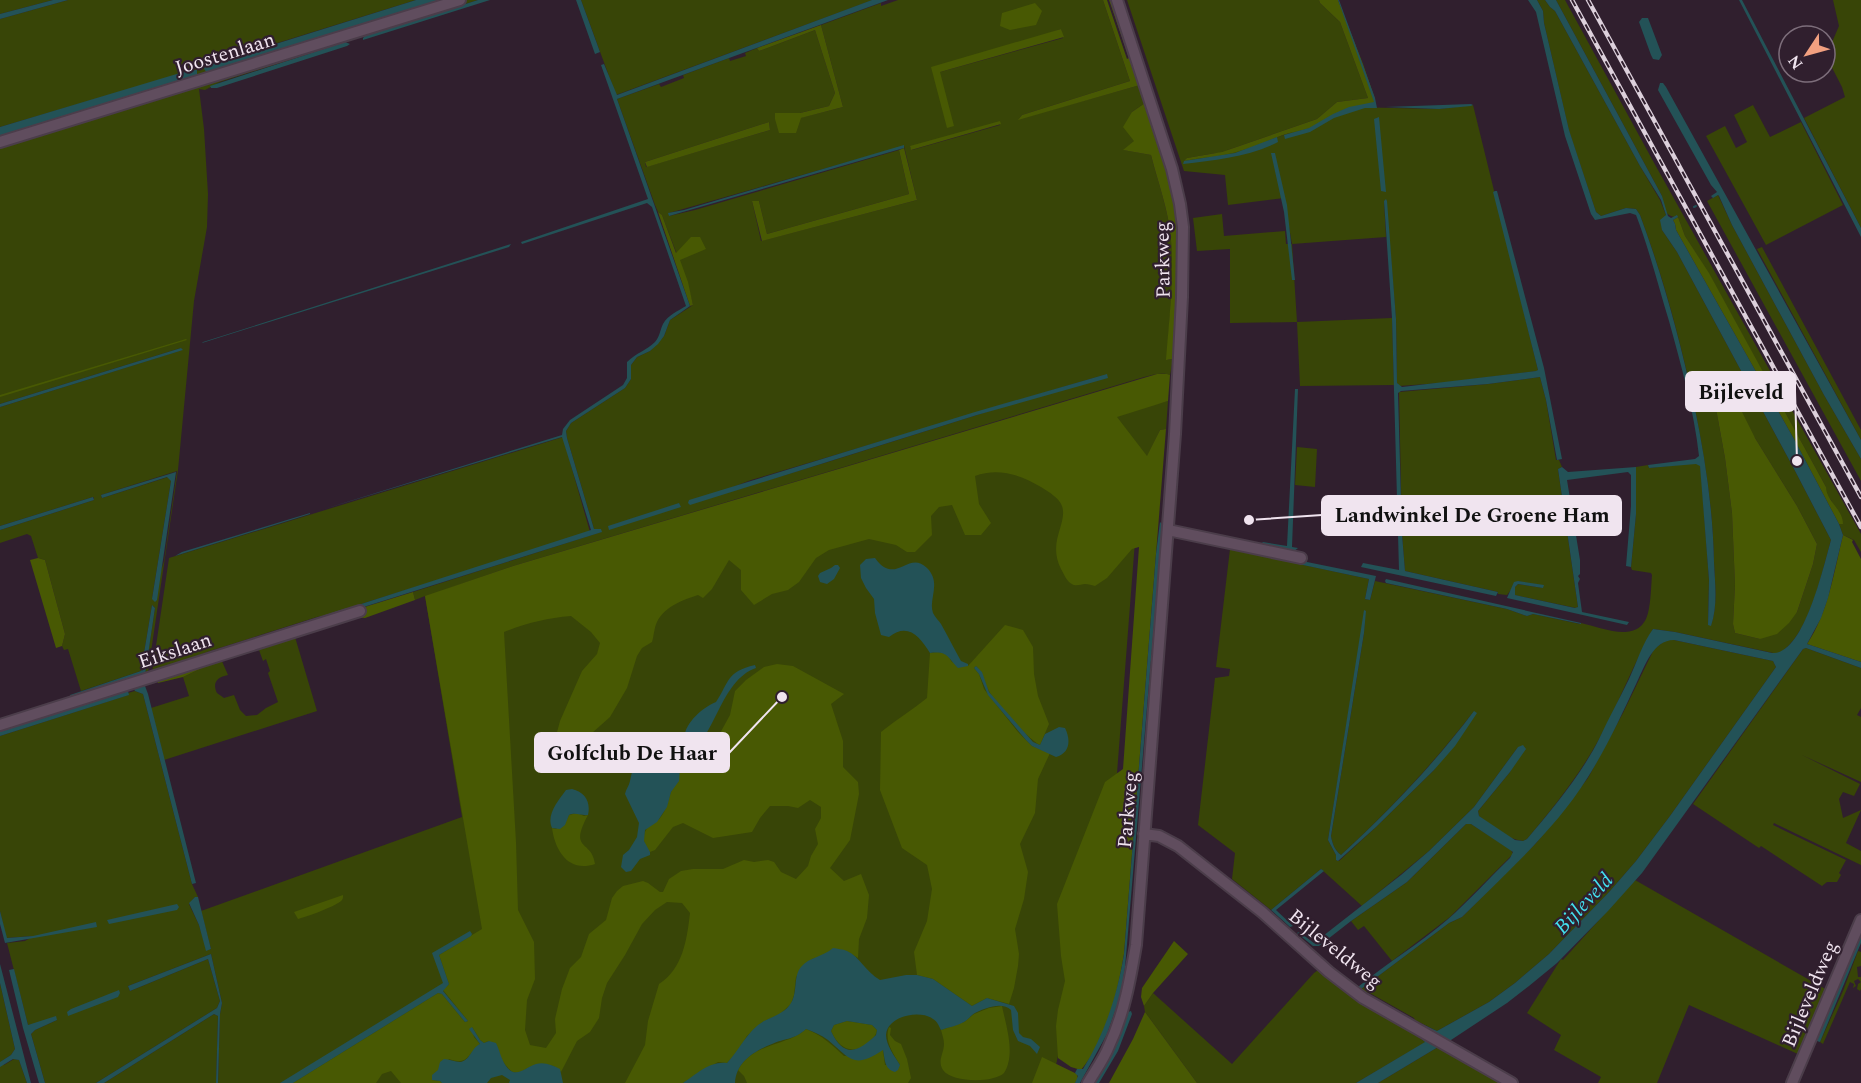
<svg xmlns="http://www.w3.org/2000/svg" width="1861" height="1083" font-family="Spectral,serif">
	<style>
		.green { fill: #384507; fill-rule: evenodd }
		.forest { fill: #485903 }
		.water { fill: #235257; fill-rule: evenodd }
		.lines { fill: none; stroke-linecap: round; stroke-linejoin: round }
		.stream { stroke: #235257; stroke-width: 2 }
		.minor-casing { stroke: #4b3d4a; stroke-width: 14 }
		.minor { stroke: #604d5e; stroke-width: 10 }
		.rail-casing { stroke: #dcd0db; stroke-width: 4.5 }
		.rail { stroke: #301f2e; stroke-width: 2; stroke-dasharray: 7; stroke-linecap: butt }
		.labels { text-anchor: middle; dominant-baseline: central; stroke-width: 4.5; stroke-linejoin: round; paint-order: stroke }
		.street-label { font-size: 20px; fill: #f0e4ef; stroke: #301f2e }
		.water-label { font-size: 21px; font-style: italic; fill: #43dfee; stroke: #301f2e }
		.leader { fill: none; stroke: #f0e4ef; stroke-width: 2 }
		.callout-dot { fill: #f0e4ef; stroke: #301f2e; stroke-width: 2 }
		.callout { fill: #f0e4ef; stroke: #f0e4ef; stroke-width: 2 }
		.callout-label { font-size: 21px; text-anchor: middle; font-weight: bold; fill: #111 }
	</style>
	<rect width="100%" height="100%" fill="#301f2e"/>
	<path class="green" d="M 0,0 L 53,0 L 0,14 Z
		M 68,0 L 416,0 L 206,65 L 445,0 L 478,0 L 220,82 L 205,90 L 199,89 L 204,129 L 208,194 L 207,227 L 194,301 L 178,470 L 148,672 L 145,673 L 155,608 L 152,605 L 141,671 L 81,691 L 68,649 L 64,650 L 62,646 L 65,634 L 45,560 L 38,558 L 31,536 L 27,534 L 0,543 L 0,530 L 94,500 L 94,498 L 93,497 L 0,526 L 0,407 L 182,350 L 181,348 L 0,404 L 0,138 L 194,70 L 0,127 L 0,19 ZM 177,471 L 164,561 L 152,599 L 171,481 L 168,477 L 102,498 L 101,495 Z
		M 581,0 L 873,0 L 616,95 Z
		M 898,0 L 1103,0 L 1130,81 L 1022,115 L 1019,119 L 1140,85 L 1145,103 L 1132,112 L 1135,141 L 1124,150 L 1151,155 C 1158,183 1169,211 1171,240 C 1174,280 1169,320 1167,360 L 1173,359 L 1170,375 C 1162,372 1152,375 1144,377 L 513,566 L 444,590 L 1168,401 L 1166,429 L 1160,430 L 1147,457 L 1142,451 L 1115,799 L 1052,1083 L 218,1083 L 220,1014 L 222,1003 L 211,954 L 128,986 L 130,991 L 208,959 L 220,1001 L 217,1008 L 96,1083 L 45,1083 L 31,1034 L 35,1030 L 57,1020 L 28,1025 L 7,943 L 25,941 L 33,936 L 6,938 L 0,911 L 0,736 L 128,695 L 128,693 L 135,691 L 143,694 L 192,884 L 198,897 L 195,897 L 189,904 L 199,925 L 207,950 L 211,949 L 201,911 L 462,817 L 425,596 L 415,600 L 413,592 L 601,532 L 600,529 L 594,529 L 567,438 L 566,431 L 571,423 L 625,388 L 631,379 L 631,365 L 637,357 L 650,351 L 664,336 L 670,320 L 693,305 C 686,274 673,245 662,215 L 658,212 L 655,205 L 617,99 L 659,84 L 661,87 L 684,78 L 683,75 L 729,58 L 730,61 L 746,56 L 745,53 L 757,48 L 759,51 L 815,30 L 835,93 L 829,106 L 800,113 L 775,114 L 800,118 L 843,107 L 821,25 L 881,3 L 881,6 ZM 1061,29 L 1063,38 L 940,72 ZM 769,122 L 770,130 L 646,167 L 645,162 ZM 1000,122 L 1000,125 L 912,150 L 910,147 ZM 904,146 L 917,200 L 761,241 L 752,201 L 759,201 L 767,234 L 909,194 L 899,150 L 695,210 L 669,216 L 669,213 ZM 1107,374 L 831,461 L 689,504 L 751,480 Z
		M 1127,0 L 1319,0 L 1320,3 L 1340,22 L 1368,98 L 1337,102 L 1317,119 L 1222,152 L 1187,158 L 1185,161 L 1269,140 L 1295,131 L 1349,107 L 1439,109 L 1473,105 L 1538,370 L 1537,371 L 1441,383 L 1399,386 L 1397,383 L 1396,319 L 1386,200 L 1384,201 L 1386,237 L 1292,244 L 1297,322 L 1392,318 L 1394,385 L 1300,386 L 1297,322 L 1230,323 L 1230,249 L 1197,251 L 1193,218 L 1222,214 L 1224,236 L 1285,231 L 1286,244 L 1292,244 L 1284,198 L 1228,205 L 1225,175 L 1184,171 Z
		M 1537,0 L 1545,0 L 1550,7 L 1555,11 L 1640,166 L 1660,200 L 1666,215 L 1662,230 L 1677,252 L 1793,467 L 1831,540 C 1822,572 1809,637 1778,654 L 1675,632 L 1653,629 C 1633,665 1618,705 1598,741 C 1578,777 1553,808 1527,839 L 1523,841 C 1506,839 1492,826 1479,816 L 1478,811 L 1510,772 L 1518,747 L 1474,807 L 1429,851 L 1362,906 L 1321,869 L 1271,910 L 1232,879 L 1235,853 L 1198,825 L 1215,678 L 1229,676 L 1230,669 L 1216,667 L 1230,549 L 1369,579 L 1365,599 L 1370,600 L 1375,581 L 1507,609 L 1527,616 L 1533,614 L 1580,624 L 1581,623 C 1603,628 1640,645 1648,613 C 1651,601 1651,587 1652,575 L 1651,573 L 1632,570 L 1631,567 L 1636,514 L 1636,467 L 1648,465 L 1649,468 L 1696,463 L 1700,465 L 1701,471 L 1709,580 L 1708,624 L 1711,625 C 1718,605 1715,583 1714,562 C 1713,510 1705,459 1695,409 C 1681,343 1664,279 1640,215 L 1636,209 L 1626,208 L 1601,216 L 1596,212 L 1569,131 L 1544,23 L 1543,11 ZM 1713,392 L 1755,438 L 1797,506 L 1817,544 L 1813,564 L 1797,612 L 1760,639 L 1735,633 L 1733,624 L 1735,585 L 1732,513 L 1725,458 ZM 1365,610 L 1364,633 L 1331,836 C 1332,843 1335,851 1341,855 C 1390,810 1433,764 1474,711 L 1434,770 L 1376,827 L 1339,861 L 1336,860 L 1336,855 L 1328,840 Z
		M 1556,0 L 1565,0 L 1653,161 L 1861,534 L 1861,552 L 1854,540 L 1843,535 L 1839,524 L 1843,524 L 1831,500 L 1826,495 L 1826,487 L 1709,274 L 1685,236 L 1678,217 C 1666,218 1662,207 1662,196 Z
		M 1833,0 L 1861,0 L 1861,228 L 1804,118 L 1845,97 L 1842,87 L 1826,56 L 1839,26 Z
		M 1134,32 L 1177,165 L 1175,164 L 1133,34 Z
		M 1753,105 L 1770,137 L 1801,122 L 1843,205 L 1766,245 L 1706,136 L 1725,126 L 1736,148 L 1747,142 L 1734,115 Z
		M 1718,195 L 1732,225 L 1824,395 L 1861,459 L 1861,481 L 1707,201 Z
		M 1762,247 L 1861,430 L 1861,440 L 1757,249 Z
		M 1540,377 L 1546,400 L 1556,460 L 1559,460 L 1562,467 L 1558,469 L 1578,607 L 1576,608 L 1514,595 L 1515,587 L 1518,584 L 1543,588 L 1518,581 L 1507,595 L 1498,594 L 1498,592 L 1405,571 L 1402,534 L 1399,392 L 1488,384 Z
		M 563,437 L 590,532 L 355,606 L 354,610 L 317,617 L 210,651 L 152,673 L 169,558 Z
		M 1297,447 L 1317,449 L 1315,487 L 1295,485 Z
		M 295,637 L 317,711 L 164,760 L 151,708 L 189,696 L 183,677 L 221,659 L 228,675 C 217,677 212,683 217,693 L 224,698 L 234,695 L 240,710 L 246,716 L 257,715 L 266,708 L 278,702 L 268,673 L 270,671 L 266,659 L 263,661 L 259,650 Z
		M 1666,640 L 1674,640 L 1773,661 L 1776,667 L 1670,816 L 1636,861 L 1610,891 L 1549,954 L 1515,983 L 1489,1002 L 1437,1031 L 1415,1020 L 1414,1018 L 1368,992 L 1366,993 L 1361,989 L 1449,923 L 1462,917 L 1537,842 L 1588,778 L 1623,713 L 1654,649 Z
		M 1806,648 L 1861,668 L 1861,708 L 1857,715 L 1861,717 L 1861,782 L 1802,755 L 1860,784 L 1854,796 L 1843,792 L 1839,799 L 1843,818 L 1861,810 L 1846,843 L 1861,851 L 1861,865 L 1774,823 L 1773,825 L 1846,860 L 1839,873 L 1841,875 L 1837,882 L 1827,882 L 1822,886 L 1761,846 L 1759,848 L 1693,804 L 1803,649 Z
		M 1466,824 L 1471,824 L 1511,850 L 1513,854 L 1450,917 L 1392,961 L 1364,926 L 1358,930 L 1351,921 L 1407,882 Z
		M 1635,880 L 1827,990 L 1800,1055 L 1689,1005 L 1657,1083 L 1598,1083 L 1601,1077 L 1554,1050 L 1561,1035 L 1527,1013 L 1561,959 L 1563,960 Z
		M 1858,951 L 1861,952 L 1861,966 L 1857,967 L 1858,977 L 1861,977 L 1861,989 L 1860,991 L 1857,989 L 1858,984 L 1861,982 L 1858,979 L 1854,981 L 1856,986 L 1853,988 L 1854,984 L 1850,982 L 1823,1044 L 1820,1042 L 1843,991 Z
		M 1321,968 L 1359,1000 L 1426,1042 L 1356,1083 L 1197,1083 L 1145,1012 L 1144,1006 L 1153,993 L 1232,1064 L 1314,973 Z
		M 0,983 L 15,1049 L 11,1055 L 2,1061 L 4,1065 L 14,1059 L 19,1060 L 27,1083 L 0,1083 Z
		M 214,1014 L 218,1016 L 216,1083 L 104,1083 Z
		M 1438,1047 L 1500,1083 L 1378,1083 Z"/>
	<path class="forest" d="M 1103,0 L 1107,0 L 1127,59 L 1129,58 L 1109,0 L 1112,0 L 1140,85 L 1018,120 L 1022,115 L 1130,81 Z
		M 1319,0 L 1338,0 L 1363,64 L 1375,99 L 1375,107 C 1340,103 1338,117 1310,128 C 1301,131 1292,132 1283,135 C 1269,140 1257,146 1243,150 C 1224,157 1204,157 1184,161 L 1187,158 L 1222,152 L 1317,119 L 1337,102 L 1368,98 L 1340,22 L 1320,3 Z
		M 1035,3 L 1042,11 L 1036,25 L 1010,30 L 1000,26 L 1002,13 Z
		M 821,25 L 843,107 L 801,118 L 796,133 L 779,133 L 775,119 L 775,113 L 800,113 L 829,106 L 835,93 L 815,30 L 759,51 L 757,48 Z
		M 1061,29 L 1064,37 L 940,72 L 954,126 L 947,128 L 931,67 Z
		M 1145,103 L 1169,176 L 1179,235 L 1173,359 L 1166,360 C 1169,320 1174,280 1171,240 C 1169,211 1158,183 1151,155 L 1123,150 L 1134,141 L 1123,127 L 1132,112 Z
		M 1000,121 L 1001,124 L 911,150 L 910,146 Z
		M 769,122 L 770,130 L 647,167 L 645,162 Z
		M 904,148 L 917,200 L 762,241 L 752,201 L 759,201 L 767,234 L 909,194 L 899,150 Z
		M 658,212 L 662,215 L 676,253 L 691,237 L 700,237 L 706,249 L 680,260 L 688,282 L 693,305 L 690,306 Z
		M 1678,217 L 1685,236 L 1709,273 L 1826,487 C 1826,501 1843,509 1843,524 L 1839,524 L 1794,439 L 1676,230 L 1675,224 L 1673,220 Z
		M 186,339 L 187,340 L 0,397 L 0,395 Z
		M 1157,374 L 1167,374 L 1170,375 L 1168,401 L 1117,417 L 1147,456 L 1160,430 L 1166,429 L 1124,954 C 1117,995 1107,1038 1081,1070 L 1071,1067 L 1058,1058 L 1056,1026 L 1058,1010 L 1065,981 L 1061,956 L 1057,904 L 1105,782 L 1123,769 L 1139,547 L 1132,549 L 1107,578 L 1095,586 C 1091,585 1089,584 1085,584 C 1081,584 1076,587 1072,584 C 1067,582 1064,574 1061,569 C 1047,541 1068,524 1062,506 C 1059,498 1049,492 1041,487 C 1021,475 998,467 975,476 L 979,504 L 991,523 L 981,535 L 965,535 L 952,505 L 939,507 L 931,516 L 932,535 L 915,552 L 907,552 L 896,545 L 869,539 L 829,550 L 816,558 L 799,582 L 788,590 L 772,594 L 754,605 L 741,590 L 741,570 L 729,560 L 712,589 L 703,598 L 698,595 C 683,600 665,606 657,622 C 654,628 654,636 652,642 L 642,648 L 637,656 L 627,688 L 610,717 L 574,749 L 562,748 L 556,736 L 560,721 L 582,671 L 597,654 L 600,643 L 591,632 L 571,616 C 547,618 527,623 504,632 L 516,842 L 518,910 L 534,942 L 535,979 L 527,1000 L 525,1030 L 530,1045 L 546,1048 L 556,1033 L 555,1019 L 562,989 L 570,968 L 581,957 L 589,934 L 606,920 L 612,898 L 617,891 L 623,886 L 643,881 L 648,883 L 660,892 L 663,892 L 669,879 L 681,871 L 693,869 L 723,869 L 744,860 L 754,862 L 768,860 L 774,862 L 781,872 L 796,879 L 808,866 L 811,856 L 818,844 L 815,829 L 821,818 L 821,807 L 810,800 L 798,808 L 788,806 L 770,806 L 760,818 L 752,832 L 713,838 L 683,823 L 673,827 L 655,850 L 650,852 C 645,846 641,838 646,830 C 649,824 656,823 660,818 C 668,807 667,802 671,792 C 676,781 681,772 682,760 L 695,763 L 719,735 L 730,715 L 735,691 L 746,680 L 764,667 L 777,664 L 793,666 L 844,694 L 831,704 L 843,741 L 843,767 L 858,782 L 859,794 L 850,840 L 830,868 L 844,881 L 861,874 L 869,895 L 867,918 L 859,939 L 858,958 L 846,951 L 812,959 L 796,977 L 794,995 L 791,1004 L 780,1014 L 763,1022 L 747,1036 L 738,1051 L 727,1063 L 718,1062 L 683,1083 L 625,1083 L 645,1045 L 648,1021 L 659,984 C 683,969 687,939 690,913 L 682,903 L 667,902 L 655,910 L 642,924 L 625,955 L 607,983 L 602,998 L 599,1018 L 590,1032 L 577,1041 L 561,1072 C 555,1063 541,1063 530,1067 C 523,1070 521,1075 513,1072 C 507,1070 494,1047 489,1041 L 484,1043 L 480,1040 L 472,1027 L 474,1037 L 480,1044 C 467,1055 468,1066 449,1059 L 432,1080 L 440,1081 L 442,1083 L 401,1083 L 391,1071 L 382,1074 L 376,1083 L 293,1083 L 438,993 L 442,994 L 465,1022 L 468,1021 L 443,990 L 449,984 L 439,955 L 482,929 L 425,596 L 513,566 Z
		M 1726,380 L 1755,438 L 1797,506 L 1817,544 L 1813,564 L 1797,612 L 1789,623 L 1777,634 L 1760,639 L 1735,633 L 1733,624 L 1735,585 L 1732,513 L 1725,458 L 1713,392 L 1714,385 Z
		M 1843,535 L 1853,540 L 1852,542 L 1861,559 L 1861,662 L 1807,644 C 1828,613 1834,572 1843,535 Z
		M 38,558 L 45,560 L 65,634 L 62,646 L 56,648 L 30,560 Z
		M 413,592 L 415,600 L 365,618 L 353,617 L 259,650 L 221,659 L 183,677 L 158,683 L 156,677 L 355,610 Z
		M 1005,625 L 1023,630 L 1033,647 L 1034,674 L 1038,696 L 1049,724 L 1040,745 C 1029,740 995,703 989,691 C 984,682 983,674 976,666 L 974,668 L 979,674 L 984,689 L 1018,732 L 1032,746 L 1050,753 L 1038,779 L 1035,813 L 1020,844 L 1028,872 L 1024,899 L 1015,929 L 1019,954 L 1018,966 L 1014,988 L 1009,1004 L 987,998 L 972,1006 L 933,979 L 917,975 L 914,952 L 927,921 L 932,889 L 927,865 L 902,848 L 880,790 L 881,732 C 896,720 912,710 927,698 L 930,653 L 938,652 L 947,654 L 952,662 L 968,666 Z
		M 577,813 L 584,816 L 588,815 C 568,852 592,839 595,864 C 569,873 555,851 552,828 L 556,829 L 566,821 L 569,815 Z
		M 343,895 C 343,897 343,899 342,900 C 337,906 306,917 298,919 L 294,912 Z
		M 1174,941 L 1188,954 L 1153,993 L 1144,1006 L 1141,997 L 1142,988 Z
		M 1002,1006 C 1006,1026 1016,1054 1004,1073 C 994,1083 952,1083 943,1070 C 937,1061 944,1053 944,1044 C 944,1039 942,1034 941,1030 L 964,1022 L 974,1014 L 989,1008 Z
		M 1145,1012 L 1197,1083 L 1109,1083 L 1133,1039 Z
		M 847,1021 L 872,1025 L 877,1030 C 876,1036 873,1038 869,1042 C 853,1056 839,1049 831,1031 L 834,1025 Z
		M 889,1027 L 891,1028 L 890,1035 L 895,1041 L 901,1044 L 907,1059 L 911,1078 L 908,1083 L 747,1083 L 744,1076 L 738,1070 C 753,1042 786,1047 806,1029 C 822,1035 832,1045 844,1056 L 883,1050 L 885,1065 L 900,1065 C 893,1053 884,1041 889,1027 Z
		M 1042,1057 L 1077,1074 L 1078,1079 L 1075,1083 L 1032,1083 Z"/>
	<path class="water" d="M 53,0 L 68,0 L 0,19 L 0,14 Z
		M 416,0 L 445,0 L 208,74 L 204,69 L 205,66 Z
		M 478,0 L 490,0 L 363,40 L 363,38 L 365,36 Z
		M 576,0 L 581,0 L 600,52 L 595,54 Z
		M 872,0 L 888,0 L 617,99 L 690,306 L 670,320 L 664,336 L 658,344 L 650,351 L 637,357 L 631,365 L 631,379 L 625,388 L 571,423 L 566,431 L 567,438 L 594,529 L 601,529 L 602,532 L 354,610 L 355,606 L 591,530 L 562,437 L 321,510 L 562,435 L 563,429 L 570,420 L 623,385 L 627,378 L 627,362 C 636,353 647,350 655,342 C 660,336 660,330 663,324 C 668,315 678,311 686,306 L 652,207 L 647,203 L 522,244 L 521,242 L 648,199 L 601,65 L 604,64 L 617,95 Z
		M 1338,0 L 1339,0 L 1375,98 L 1377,108 L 1365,108 L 1334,118 L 1310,132 L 1285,139 L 1284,135 L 1309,128 L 1333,114 L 1349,107 L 1374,102 Z
		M 1528,0 L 1537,0 L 1543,11 L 1544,23 L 1569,130 L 1596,212 L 1601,216 L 1626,208 L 1636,209 L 1640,215 C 1663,277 1680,340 1694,404 C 1705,457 1713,509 1714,562 C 1715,584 1718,605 1711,626 L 1708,625 L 1709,580 L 1700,466 L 1696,464 L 1649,468 L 1648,465 L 1695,459 L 1699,456 C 1694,410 1681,365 1669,321 C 1658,285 1649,249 1636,215 L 1630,213 L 1595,220 L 1591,214 L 1565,136 L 1536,12 Z
		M 1545,0 L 1556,0 L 1662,196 L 1668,216 L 1671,218 L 1677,215 L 1678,217 L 1673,220 L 1675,224 L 1676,230 L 1794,439 L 1839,524 L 1843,535 L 1828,598 L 1821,618 L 1807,644 L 1861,662 L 1861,668 L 1806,648 L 1803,649 L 1642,873 L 1608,911 L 1557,963 L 1529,986 L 1507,1003 L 1448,1042 L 1422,1026 L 1422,1024 L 1437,1031 L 1489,1002 L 1515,983 L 1549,954 L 1610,891 L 1636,861 L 1670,816 L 1776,667 L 1773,661 L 1674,640 C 1653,640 1645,666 1637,682 C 1622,714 1607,747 1588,777 C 1555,830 1506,873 1462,917 L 1449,923 L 1361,989 L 1358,987 C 1387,963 1419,944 1447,920 C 1469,901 1489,878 1510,858 L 1513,852 L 1471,824 L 1466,824 L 1407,882 L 1351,921 L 1319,946 L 1313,946 L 1297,933 L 1299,932 L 1314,943 L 1401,875 L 1429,851 L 1474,807 L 1518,747 L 1523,745 L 1526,749 L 1510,772 L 1478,811 L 1479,816 L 1515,840 L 1523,841 L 1527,839 C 1554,807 1582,774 1600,737 C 1609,717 1620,698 1629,679 C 1637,662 1642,644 1653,629 L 1675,632 L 1772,653 C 1804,656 1824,564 1831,540 L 1793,467 L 1677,252 L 1662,230 L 1660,220 L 1666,215 L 1661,200 L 1640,166 L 1555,11 L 1550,7 Z
		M 1739,0 L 1742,0 L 1861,228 L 1861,237 Z
		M 1642,18 L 1648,18 L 1662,55 L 1659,60 L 1653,59 L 1651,55 L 1639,22 Z
		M 345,42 L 350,44 L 347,46 L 217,88 L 211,88 L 210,86 Z
		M 190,70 L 197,70 L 197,76 L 0,138 L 0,127 Z
		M 1660,83 L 1663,83 L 1666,87 L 1861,440 L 1861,459 L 1824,395 L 1732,225 L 1719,196 L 1718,195 L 1713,198 L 1711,196 L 1717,192 L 1711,185 L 1658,90 Z
		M 1471,104 L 1473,105 L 1471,106 L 1439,109 L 1385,107 Z
		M 1379,117 L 1386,192 L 1381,191 L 1374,119 Z
		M 1277,137 L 1278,142 C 1249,157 1215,160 1183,164 L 1184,161 L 1235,153 Z
		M 904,145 L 904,148 L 669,216 L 668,213 L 684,210 Z
		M 1271,153 L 1275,153 L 1287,205 L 1295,280 L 1292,280 L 1284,212 Z
		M 1495,191 L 1497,191 L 1544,368 L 1562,459 L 1557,460 L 1546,400 L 1540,377 L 1488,384 L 1401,391 L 1398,393 L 1402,534 L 1405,571 L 1498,592 L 1496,596 L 1361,567 L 1363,563 L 1399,570 L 1392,318 L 1384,201 L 1386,199 L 1387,201 L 1396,319 L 1397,383 L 1402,387 L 1536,371 L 1538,370 L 1493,192 Z
		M 511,244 L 509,247 L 202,343 L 203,342 Z
		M 181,348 L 183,350 L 0,407 L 0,404 Z
		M 1107,374 L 1108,378 L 977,415 L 690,505 L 688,503 L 689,500 L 975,412 Z
		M 1295,389 L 1298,389 L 1292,547 L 1298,548 L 1293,552 L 1262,546 L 1261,544 L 1263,542 L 1287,546 Z
		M 1562,467 L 1568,472 L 1636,467 L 1636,514 L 1631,567 L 1626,566 L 1631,506 L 1631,475 L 1628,472 L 1567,480 L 1580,560 L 1580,574 L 1578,576 L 1580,579 L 1578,583 L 1582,612 L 1629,622 L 1627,625 L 1507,598 L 1514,582 L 1518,581 L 1544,585 L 1543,588 L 1518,584 L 1515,587 L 1515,595 L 1575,608 L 1578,607 L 1558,469 Z
		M 176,472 L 157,600 L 155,602 L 152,599 L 171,481 L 167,477 L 102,498 L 101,495 Z
		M 93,497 L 94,500 L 0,530 L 0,526 Z
		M 679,503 L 681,507 L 609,530 L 608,526 Z
		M 310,513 L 310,514 L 175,556 L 182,552 Z
		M 1160,522 L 1162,524 L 1162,530 L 1125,968 L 1120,997 L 1107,1034 L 1080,1083 L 1075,1083 L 1078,1076 L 1075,1073 L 1077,1069 L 1083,1069 C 1105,1033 1117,996 1124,954 L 1156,554 Z
		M 1262,553 L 1376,576 L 1370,600 L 1365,599 L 1369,579 L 1261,556 Z
		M 875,558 C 896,587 908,549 927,568 C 942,583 928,599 933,613 C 935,617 939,621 941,624 C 948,636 954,649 961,661 L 968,664 L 968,666 L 958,668 C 947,657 948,651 930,653 C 920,637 908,622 889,637 L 881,635 L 875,613 L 874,599 L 866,588 L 861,578 L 860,565 L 866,559 Z
		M 835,565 L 838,565 L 840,568 L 834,579 L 827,584 L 820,582 L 818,576 L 820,573 L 831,568 Z
		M 1386,579 L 1581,623 L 1581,624 L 1533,614 L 1527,616 L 1507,609 L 1386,583 L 1385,581 Z
		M 152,605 L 155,608 L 145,675 L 71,699 L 70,695 L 73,694 L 141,671 Z
		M 347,608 L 347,610 L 161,670 L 161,668 Z
		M 1364,610 L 1366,611 L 1364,633 L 1331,836 C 1332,843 1335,851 1341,855 C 1390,810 1434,764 1474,711 L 1477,713 L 1455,746 L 1434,770 L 1376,827 L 1338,861 L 1336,860 L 1336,855 L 1328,840 Z
		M 755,665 L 756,668 C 720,680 714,742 690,749 C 689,748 685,742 685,740 C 682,725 703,707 716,702 C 730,681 726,672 755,665 Z
		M 976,666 L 982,672 L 989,692 L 1033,742 L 1040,745 L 1045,734 L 1059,727 L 1065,728 C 1071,740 1070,753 1056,757 L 1032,746 L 1026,740 L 988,695 L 979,674 L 974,668 Z
		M 141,684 L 145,686 L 148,694 L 196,883 L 192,884 L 143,694 L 135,691 L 134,689 L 135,686 Z
		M 128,691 L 129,695 L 0,736 L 0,731 Z
		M 673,739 C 675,745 679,747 681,753 L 679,781 L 671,792 L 667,807 L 657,822 L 645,830 L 644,841 L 650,852 L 650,855 L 640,859 L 631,871 L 626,872 L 621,867 L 623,855 L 629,850 L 637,837 L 639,823 L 625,794 C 626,789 629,786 630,781 C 636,753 639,745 669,744 L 671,740 Z
		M 572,789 C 585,792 591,802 588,815 C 581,816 576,812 569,815 L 565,825 L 560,829 L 552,828 C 546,815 558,801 566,790 Z
		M 1321,869 L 1324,871 L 1276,910 L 1293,926 L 1290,927 L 1271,910 Z
		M 195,897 L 198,897 L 211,949 L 206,951 L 199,925 L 189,903 Z
		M 177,904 L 179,907 L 177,910 L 109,924 L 107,920 Z
		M 0,911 L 7,938 L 33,936 L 96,922 L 97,927 L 5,943 L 0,924 Z
		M 470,931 L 472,934 L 471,936 L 439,955 L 449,984 L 443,991 L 468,1021 L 465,1022 L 442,994 L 438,993 L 293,1083 L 280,1083 L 443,983 L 432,953 Z
		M 1861,932 L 1861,943 L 1820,1042 L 1814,1040 Z
		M 833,948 C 837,949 843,949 847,951 C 860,957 865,971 880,980 L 906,975 L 917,975 L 933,979 L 972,1006 L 987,998 L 1014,1006 L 1018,1013 L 1019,1033 L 1023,1037 L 1031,1039 L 1040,1047 L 1037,1054 L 1030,1046 L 1018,1041 L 1013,1030 L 1011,1010 C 1002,1001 985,1008 975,1013 C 971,1015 968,1020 964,1022 C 957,1026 949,1027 941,1030 C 939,1026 937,1021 933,1019 C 920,1009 887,1016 886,1035 C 886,1045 895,1057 900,1065 L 898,1070 L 895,1072 C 884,1069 885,1059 883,1050 C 853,1070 850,1058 828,1040 C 821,1035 814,1032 806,1029 C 794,1040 785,1038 772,1044 C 754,1051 736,1062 735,1083 L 683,1083 C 697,1074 709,1061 727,1063 C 740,1049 747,1031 764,1021 C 774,1016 785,1013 791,1003 C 798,992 793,976 801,967 C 809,957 823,957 833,948 ZM 847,1021 L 872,1025 L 877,1030 L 876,1035 C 858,1052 844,1059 831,1031 L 834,1025 Z
		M 211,954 L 222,1003 L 220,1014 L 218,1083 L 216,1083 L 218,1016 L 214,1014 L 104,1083 L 96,1083 L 217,1008 L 220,1001 L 208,959 L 130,991 L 128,986 Z
		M 0,964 L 31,1083 L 27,1083 L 19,1060 L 13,1059 L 0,1067 L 0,1062 L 11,1055 L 15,1049 L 0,983 Z
		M 14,969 L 28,1025 L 56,1016 L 57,1020 L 35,1030 L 31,1034 L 45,1083 L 39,1083 L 23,1028 L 9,970 Z
		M 119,990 L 120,993 L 118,997 L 68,1016 L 67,1012 L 71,1009 Z
		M 1131,1011 L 1132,1014 L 1118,1051 L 1099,1083 L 1094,1083 L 1116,1045 L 1128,1012 Z
		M 472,1027 L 480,1040 L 484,1043 L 489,1041 L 496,1043 C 500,1051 501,1059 506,1066 C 516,1080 525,1067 536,1064 C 545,1062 552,1065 560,1069 L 563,1083 L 509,1083 L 510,1080 L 502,1075 L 491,1078 L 487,1083 L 442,1083 L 440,1081 L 432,1080 L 432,1075 L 438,1070 L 440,1062 L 444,1059 C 449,1059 455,1062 460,1062 C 470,1061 471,1048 480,1044 L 469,1029 Z
		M 1414,1032 L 1438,1047 L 1378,1083 L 1356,1083 L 1425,1042 Z"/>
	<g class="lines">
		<path class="stream" d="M 1694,207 L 1696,206"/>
		<g class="minor-casing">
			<path id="minor" d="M 0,142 L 460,0
				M 1168,530 L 1301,558
				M 0,725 L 360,611
				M 1144,834 L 1159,836 L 1178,846 L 1262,912 L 1329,972 L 1363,998 L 1512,1083
				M 1088,1083 C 1095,1071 1104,1059 1109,1046 C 1124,1014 1130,980 1136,945 L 1175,434 L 1182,297 L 1183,227 L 1180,204 L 1172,169 L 1117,0
				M 1792,1083 L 1861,920"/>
		</g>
		<use href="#minor" class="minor"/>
		<g class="rail-casing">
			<path id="rail" d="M 1572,0 L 1861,527
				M 1588,0 L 1861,497"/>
		</g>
		<use href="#rail" class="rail"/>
	</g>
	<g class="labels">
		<g class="street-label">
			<text transform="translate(225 54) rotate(-17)">Joostenlaan</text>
			<text transform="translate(1163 260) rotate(-91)">Parkweg</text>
			<text transform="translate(175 651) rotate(-18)">Eikslaan</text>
			<text transform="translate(1128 810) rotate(-85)">Parkweg</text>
			<text transform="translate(1335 949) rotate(39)">Bijleveldweg</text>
			<text transform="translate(1810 994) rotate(-67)">Bijleveldweg</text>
		</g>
		<g class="water-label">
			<text transform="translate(1584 904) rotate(-47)">Bijleveld</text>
		</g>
	</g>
	<path class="leader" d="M1797 461L1795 391M1249 520L1322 515M782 697L729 753"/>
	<g class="callout-dot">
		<circle cx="1797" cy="461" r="6"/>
		<circle cx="1249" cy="520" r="6"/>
		<circle cx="782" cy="697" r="6"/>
	</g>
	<g class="callout">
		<rect x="1686" y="372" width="109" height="39" rx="6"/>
		<rect x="1322" y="496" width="299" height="39" rx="6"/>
		<rect x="535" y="733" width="194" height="39" rx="6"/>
	</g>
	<g class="callout-label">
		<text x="1741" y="399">Bijleveld</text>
		<text x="1472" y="522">Landwinkel De Groene Ham</text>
		<text x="632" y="760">Golfclub De Haar</text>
	</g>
	<g transform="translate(1807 54) rotate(234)"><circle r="28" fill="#301f2e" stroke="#7d6e7b" stroke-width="1.5"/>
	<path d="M0-4.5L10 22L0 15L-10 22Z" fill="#f2a080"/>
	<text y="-9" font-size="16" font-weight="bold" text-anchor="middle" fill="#f0e4ef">N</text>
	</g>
</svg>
